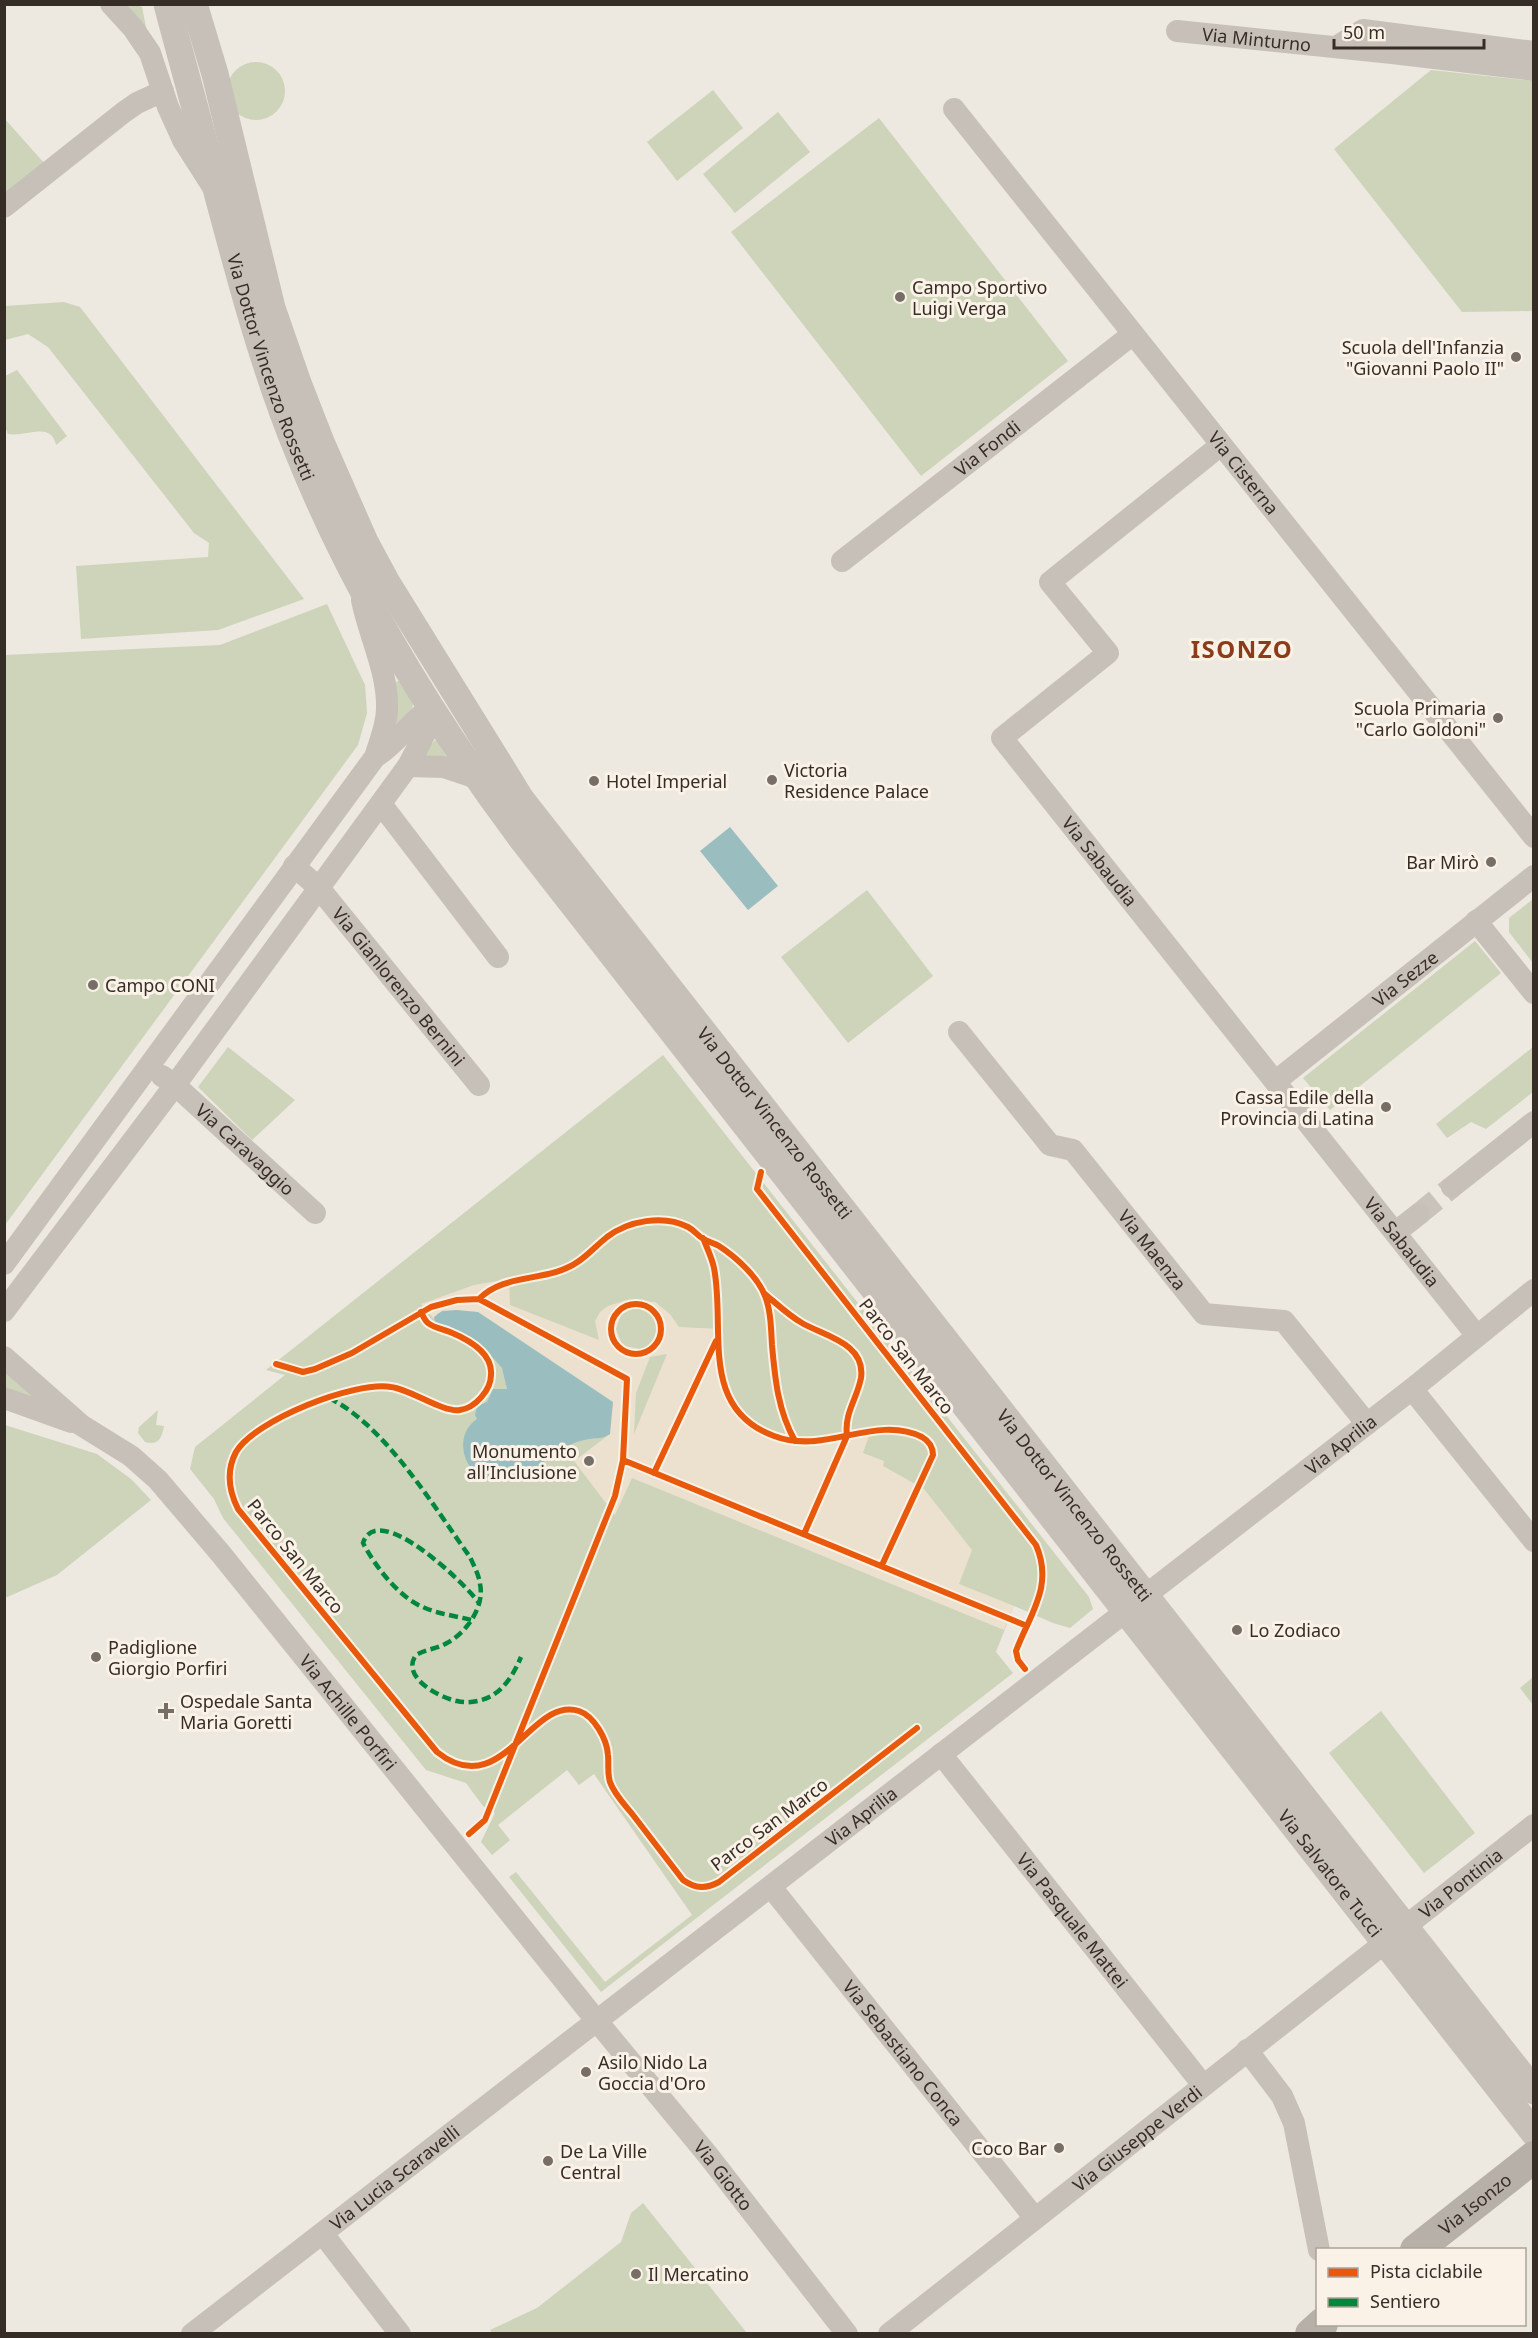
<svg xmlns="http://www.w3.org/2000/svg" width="1538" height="2338" font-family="'Noto Sans',sans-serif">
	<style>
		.green { fill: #cdd4b9 }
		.plaza { fill: #ece1ce; fill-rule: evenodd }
		.water { fill: #9abec0 }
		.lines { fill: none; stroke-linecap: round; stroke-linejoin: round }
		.minor-tunnel { stroke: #c9c3bb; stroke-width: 22; stroke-dasharray: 22 11; stroke-linecap: butt }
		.minor { stroke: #c6c0b9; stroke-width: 22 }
		.tertiary { stroke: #c6c0b9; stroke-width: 27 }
		.secondary { stroke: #b7b0a9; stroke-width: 32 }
		.quiet { stroke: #00873e; stroke-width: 4.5; stroke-dasharray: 9 4.5; stroke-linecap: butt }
		.cycleway-casing { stroke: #faf2e6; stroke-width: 10 }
		.cycleway { stroke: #e8590c; stroke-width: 6 }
		.poi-dot { fill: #776e68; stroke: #faf2e6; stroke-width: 2 }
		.labels { text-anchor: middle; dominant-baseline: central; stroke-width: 6; stroke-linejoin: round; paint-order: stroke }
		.street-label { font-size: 18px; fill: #372d27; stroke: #faf2e6 }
		.poi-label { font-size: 18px; fill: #372d27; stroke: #faf2e6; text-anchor: start }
		.district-label { font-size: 24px; font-weight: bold; letter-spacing: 1.5px; fill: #8a3c1b; stroke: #faf2e6 }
	</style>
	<rect width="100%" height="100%" fill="#ede8e0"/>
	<path class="green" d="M 122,5 L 136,5 L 142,7 L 148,37 Z
		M227 91a29 29 0 1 1 58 0a29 29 0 1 1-58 0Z
		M 1431,70 L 1533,81 L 1533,311 L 1462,312 L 1334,149 Z
		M 713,90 L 743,128 L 677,181 L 647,142 Z
		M 778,112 L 810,152 L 735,213 L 703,174 Z
		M 4,118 L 45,164 L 4,196 Z
		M 879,118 L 1068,361 L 921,476 L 731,232 Z
		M 64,302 L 80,307 L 304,599 L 218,630 L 81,639 L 76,566 L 208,557 L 209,543 L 194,533 L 48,347 L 28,334 L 5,340 L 5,306 Z
		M 17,370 L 67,436 L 56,445 C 51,421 27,437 8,434 L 5,427 L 5,376 Z
		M 327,604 L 365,685 L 367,713 L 358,745 L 5,1225 L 5,655 L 220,645 Z
		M 400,680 C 417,708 418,703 398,729 L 391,685 Z
		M 436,739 L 446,756 L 445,757 L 419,759 Z
		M 867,890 L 933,976 L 848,1043 L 781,957 Z
		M 1533,899 L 1533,963 L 1509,932 L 1509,918 Z
		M 1475,941 L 1501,973 L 1330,1110 L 1303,1078 Z
		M 228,1047 L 295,1100 L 252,1140 L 198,1087 Z
		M 1533,1047 L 1533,1092 L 1486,1129 L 1471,1122 L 1447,1138 L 1436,1124 Z
		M 663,1055 L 1089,1597 L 1093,1609 L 1070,1628 L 1053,1623 L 1014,1606 L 996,1652 L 1013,1673 L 601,1992 L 509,1877 L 516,1872 L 605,1982 L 692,1915 L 594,1774 L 579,1785 L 567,1770 L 498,1825 L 510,1840 L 492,1855 L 481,1842 L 495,1813 L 483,1806 L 466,1783 L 426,1770 L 223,1518 L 214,1499 L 190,1469 L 195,1447 L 285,1375 L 266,1370 Z
		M 4,1371 L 37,1400 L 5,1387 Z
		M 158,1410 L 156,1425 L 164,1426 C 162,1438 158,1446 145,1442 L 138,1433 L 139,1427 Z
		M 5,1425 L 97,1454 L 131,1479 L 151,1500 L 57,1575 L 5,1598 Z
		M 1533,1677 L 1533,1705 L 1520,1688 Z
		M 1381,1711 L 1475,1833 L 1424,1873 L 1329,1753 Z
		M 643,2203 L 747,2333 L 492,2333 L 490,2330 L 537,2308 L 621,2242 L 631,2213 Z"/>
	<path class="plaza" d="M 509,1279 L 510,1305 L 599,1340 L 595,1321 L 600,1312 L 608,1306 L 627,1300 L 655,1302 L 670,1314 L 679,1327 L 721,1329 L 721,1361 L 725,1379 L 732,1395 L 744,1413 L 759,1426 L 777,1435 L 809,1439 L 867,1428 L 869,1436 L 863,1453 L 884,1461 L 883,1466 L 924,1489 L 972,1550 L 959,1584 L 1014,1606 L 1004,1630 L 632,1478 L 615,1515 L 574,1461 L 610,1434 L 457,1310 L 438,1313 L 434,1319 L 421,1304 L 474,1285 ZM 633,1308 L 640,1308 L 653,1315 L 657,1327 L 654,1340 L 645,1348 L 639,1349 L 626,1346 L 621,1342 L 616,1329 L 621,1315 ZM 667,1354 L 634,1434 L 636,1393 L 650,1357 Z"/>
	<path class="water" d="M 730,827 L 778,886 L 748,910 L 700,851 Z
		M 457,1310 L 478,1312 L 613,1402 L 610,1434 C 602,1440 595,1437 584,1440 C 575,1442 567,1446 559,1450 C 542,1459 534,1479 513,1481 C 502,1482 487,1481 477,1474 C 459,1460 458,1431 477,1419 L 475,1415 L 477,1406 L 487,1402 L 493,1389 L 507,1389 L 502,1368 L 494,1359 L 466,1335 L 435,1322 L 434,1317 L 442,1311 Z"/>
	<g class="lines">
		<path class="minor-tunnel" d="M 1419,1214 L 1452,1187"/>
		<g class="minor">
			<path d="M 111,4 L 133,28 L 150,53 L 168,107 L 183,140 L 213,187"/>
			<path id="s1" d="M 1177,31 L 1392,53 L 1534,70"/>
			<path d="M 1336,47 L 1363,30 L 1534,52"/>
			<path id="s2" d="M 954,109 L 1534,837"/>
			<path d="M 4,207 L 124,112 L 137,103 L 163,91"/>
			<path id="s3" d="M 1221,445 L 1050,582 L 1108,653 L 1002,738 L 1477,1336"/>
			<path id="s4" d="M 842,561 L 1133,334"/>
			<path d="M 378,755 C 398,742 411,720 432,707"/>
			<path d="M 408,766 L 444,767 L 480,779"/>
			<path d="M 381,804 L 498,957"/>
			<path id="s5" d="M 294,866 L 319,888 L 479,1085"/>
			<path d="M 1476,921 L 1534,993"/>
			<path id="s6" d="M 959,1032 L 1050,1145 L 1073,1150 L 1204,1314 L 1284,1321 L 1367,1424"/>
			<path id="s7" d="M 162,1076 L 175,1085 L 315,1213"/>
			<path id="s8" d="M 1276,1081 L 1534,876"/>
			<path d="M 1452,1187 L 1534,1122"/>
			<path d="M 1396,1232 L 1419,1214"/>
			<path d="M 4,1264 L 375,757 C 380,741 387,725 387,708 C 388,672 369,635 362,600"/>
			<path d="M 4,1311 L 175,1085 L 408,766 L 431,722 L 432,707"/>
			<path id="s9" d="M 4,1357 L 81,1425 L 131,1456 L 158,1480 L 221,1554 L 596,2020 L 707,2154 L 847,2334"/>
			<path d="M 1412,1389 L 1534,1541"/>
			<path d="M 4,1398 L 71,1422"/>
			<path id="s10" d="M 1146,1595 L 1412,1389 L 1534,1290"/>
			<path id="s11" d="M 941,1754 L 1203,2085"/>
			<path id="s12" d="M 771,1887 L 1034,2217"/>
			<path d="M 1247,2050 L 1282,2096 L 1294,2123 L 1319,2250"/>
			<path d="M 323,2234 L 400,2334"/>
			<path id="s13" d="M 192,2334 L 1125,1612"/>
			<path id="s14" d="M 889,2334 L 1534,1825"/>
		</g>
		<g class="tertiary">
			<path id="s15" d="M 167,4 C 184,69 202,132 218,196 C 241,282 264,369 298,452 C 354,591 434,722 524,842 L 1534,2133"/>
			<path id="s16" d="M 194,4 L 215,74 L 272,308 L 298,383 L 321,442 L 365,542 L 386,581 L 521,799 L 1534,2091"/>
		</g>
		<g class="secondary">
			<path id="s17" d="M 1416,2250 L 1534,2157"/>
			<path d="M 1311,2334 L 1322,2324"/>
		</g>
		<path class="quiet" d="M 329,1398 C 385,1425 434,1507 470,1557 C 474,1566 479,1575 480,1584 C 485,1607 466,1633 447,1643 C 437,1649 426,1649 416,1655 C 400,1677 440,1698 457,1701 C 468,1704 483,1701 493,1695 C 507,1686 515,1671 521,1657
			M 471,1620 C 456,1616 439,1614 425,1608 C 399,1598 375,1566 363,1543 C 377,1499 465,1583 479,1603"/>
		<g class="cycleway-casing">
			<path id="cycleway" d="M 761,1172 L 757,1189 L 1036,1545 C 1054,1586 1030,1614 1016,1651 L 1018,1660 L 1025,1669
				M 703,1238 C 707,1248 712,1258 714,1268 C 726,1328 698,1408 774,1436 C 787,1441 802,1442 815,1441 C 850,1438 888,1420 922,1437 C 929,1441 933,1447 933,1455 L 882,1565
				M 765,1294 C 777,1304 788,1315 802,1323 C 824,1336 866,1343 861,1378 C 857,1399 844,1413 847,1436 L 804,1534
				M 479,1299 C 505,1272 549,1283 579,1261 C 589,1254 597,1245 607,1237 C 628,1221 663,1214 688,1227 C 694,1230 697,1235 702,1238 C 708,1242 714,1243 719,1246 C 736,1257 758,1277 765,1296 C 771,1311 771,1329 772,1345 C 775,1379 778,1411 795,1441
				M611 1329a25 25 0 1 1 50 0a25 25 0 1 1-50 0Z
				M 421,1312 C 423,1316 425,1321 428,1323 C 434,1328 443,1329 450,1332 C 467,1339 493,1353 491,1375 C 491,1390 475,1408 460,1410 C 443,1413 410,1389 391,1387 C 354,1381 255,1420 236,1452 C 226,1471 229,1491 238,1509 L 437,1752 C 502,1804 531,1695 579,1711 C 594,1716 607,1739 608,1755 C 609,1764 607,1772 610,1782 C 614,1794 625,1805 633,1815 C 650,1837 666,1858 683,1880 C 696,1889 706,1889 719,1882 L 917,1728
				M 276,1364 L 303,1372 L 315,1369 L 352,1353 L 431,1307 L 457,1300 L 479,1299 L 627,1379 L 623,1460 L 615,1496 L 485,1820 L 469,1834
				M 623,1460 L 1027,1626
				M 654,1473 L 716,1341"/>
		</g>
		<use href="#cycleway" class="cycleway"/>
	</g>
	<g class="poi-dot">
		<circle cx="900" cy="297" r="6"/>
		<circle cx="1516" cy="357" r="6"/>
		<circle cx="1498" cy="718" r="6"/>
		<circle cx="772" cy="780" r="6"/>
		<circle cx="594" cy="781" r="6"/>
		<circle cx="1491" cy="862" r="6"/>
		<circle cx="93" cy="985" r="6"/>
		<circle cx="1386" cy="1107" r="6"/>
		<circle cx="589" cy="1461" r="6"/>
		<circle cx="1237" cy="1630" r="6"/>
		<circle cx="96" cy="1657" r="6"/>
		<path d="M163 1702h6v6h6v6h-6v6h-6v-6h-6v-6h6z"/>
		<circle cx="586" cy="2072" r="6"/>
		<circle cx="1059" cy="2148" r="6"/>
		<circle cx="548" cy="2161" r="6"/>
		<circle cx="636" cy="2274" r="6"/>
	</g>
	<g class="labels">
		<g class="street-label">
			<text stroke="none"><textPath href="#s1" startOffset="80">Via Minturno</textPath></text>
			<text stroke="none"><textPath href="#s15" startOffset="378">Via Dottor Vincenzo Rossetti</textPath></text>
			<text stroke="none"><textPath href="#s4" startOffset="184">Via Fondi</textPath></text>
			<text stroke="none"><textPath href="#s2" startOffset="465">Via Cisterna</textPath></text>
			<text stroke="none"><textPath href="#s3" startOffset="604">Via Sabaudia</textPath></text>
			<text stroke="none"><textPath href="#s8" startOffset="165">Via Sezze</textPath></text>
			<text stroke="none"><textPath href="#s5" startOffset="160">Via Gianlorenzo Bernini</textPath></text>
			<text stroke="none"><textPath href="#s16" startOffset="1278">Via Dottor Vincenzo Rossetti</textPath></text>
			<text stroke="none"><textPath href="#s7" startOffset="111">Via Caravaggio</textPath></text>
			<text stroke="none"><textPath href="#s3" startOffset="1090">Via Sabaudia</textPath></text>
			<text stroke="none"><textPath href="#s6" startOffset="296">Via Maenza</textPath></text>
			<text transform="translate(907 1356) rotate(52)">Parco San Marco</text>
			<text stroke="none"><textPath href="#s10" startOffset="246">Via Aprilia</textPath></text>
			<text stroke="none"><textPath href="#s16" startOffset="1764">Via Dottor Vincenzo Rossetti</textPath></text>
			<text transform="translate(296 1556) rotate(51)">Parco San Marco</text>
			<text stroke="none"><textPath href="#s9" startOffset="498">Via Achille Porfiri</textPath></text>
			<text stroke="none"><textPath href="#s13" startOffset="846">Via Aprilia</textPath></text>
			<text transform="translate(769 1824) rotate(-37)">Parco San Marco</text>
			<text stroke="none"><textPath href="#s15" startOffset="2228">Via Salvatore Tucci</textPath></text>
			<text stroke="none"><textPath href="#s14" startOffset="728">Via Pontinia</textPath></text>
			<text stroke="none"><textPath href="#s11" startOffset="212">Via Pasquale Mattei</textPath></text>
			<text stroke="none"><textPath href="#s12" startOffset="212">Via Sebastiano Conca</textPath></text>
			<text stroke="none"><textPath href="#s14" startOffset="316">Via Giuseppe Verdi</textPath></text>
			<text stroke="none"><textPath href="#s9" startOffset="1094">Via Giotto</textPath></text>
			<text stroke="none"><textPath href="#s13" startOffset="256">Via Lucia Scaravelli</textPath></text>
			<text stroke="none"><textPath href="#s17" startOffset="75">Via Isonzo</textPath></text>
		</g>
		<g class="poi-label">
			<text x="912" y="287">Campo Sportivo<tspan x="912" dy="21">Luigi Verga</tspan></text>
			<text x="1504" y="347" text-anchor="end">Scuola dell'Infanzia<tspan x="1504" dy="21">"Giovanni Paolo II"</tspan></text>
			<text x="1486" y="708" text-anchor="end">Scuola Primaria<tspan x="1486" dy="21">"Carlo Goldoni"</tspan></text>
			<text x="784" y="770">Victoria<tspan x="784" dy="21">Residence Palace</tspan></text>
			<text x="606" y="781">Hotel Imperial</text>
			<text x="1479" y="862" text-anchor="end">Bar Mirò</text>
			<text x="105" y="985">Campo CONI</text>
			<text x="1374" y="1097" text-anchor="end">Cassa Edile della<tspan x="1374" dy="21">Provincia di Latina</tspan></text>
			<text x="577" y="1451" text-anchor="end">Monumento<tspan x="577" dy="21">all'Inclusione</tspan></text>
			<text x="1249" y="1630">Lo Zodiaco</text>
			<text x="108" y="1647">Padiglione<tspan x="108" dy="21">Giorgio Porfiri</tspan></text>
			<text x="180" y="1701">Ospedale Santa<tspan x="180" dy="21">Maria Goretti</tspan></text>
			<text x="598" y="2062">Asilo Nido La<tspan x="598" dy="21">Goccia d'Oro</tspan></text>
			<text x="1047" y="2148" text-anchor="end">Coco Bar</text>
			<text x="560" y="2151">De La Ville<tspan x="560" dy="21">Central</tspan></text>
			<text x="648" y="2274">Il Mercatino</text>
		</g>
		<g class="district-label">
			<text x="1242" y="648">ISONZO</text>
		</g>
	</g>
	<rect width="1538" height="2338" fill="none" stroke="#372d27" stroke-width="12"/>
	<rect x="1316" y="2248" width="210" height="78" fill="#faf2e6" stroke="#aca39a" stroke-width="1.5"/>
	<rect x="1328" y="2268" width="30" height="9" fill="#e8590c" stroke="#aca39a" stroke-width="1.5"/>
	<text x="1370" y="2278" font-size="18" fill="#372d27">Pista ciclabile</text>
	<rect x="1328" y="2298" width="30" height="9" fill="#00873e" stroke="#aca39a" stroke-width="1.5"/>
	<text x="1370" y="2308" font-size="18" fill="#372d27">Sentiero</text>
	<path d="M1334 39v9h150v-9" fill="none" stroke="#372d27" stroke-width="3"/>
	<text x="1343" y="39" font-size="18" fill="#372d27" stroke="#faf2e6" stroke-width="4.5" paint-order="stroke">50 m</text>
</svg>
